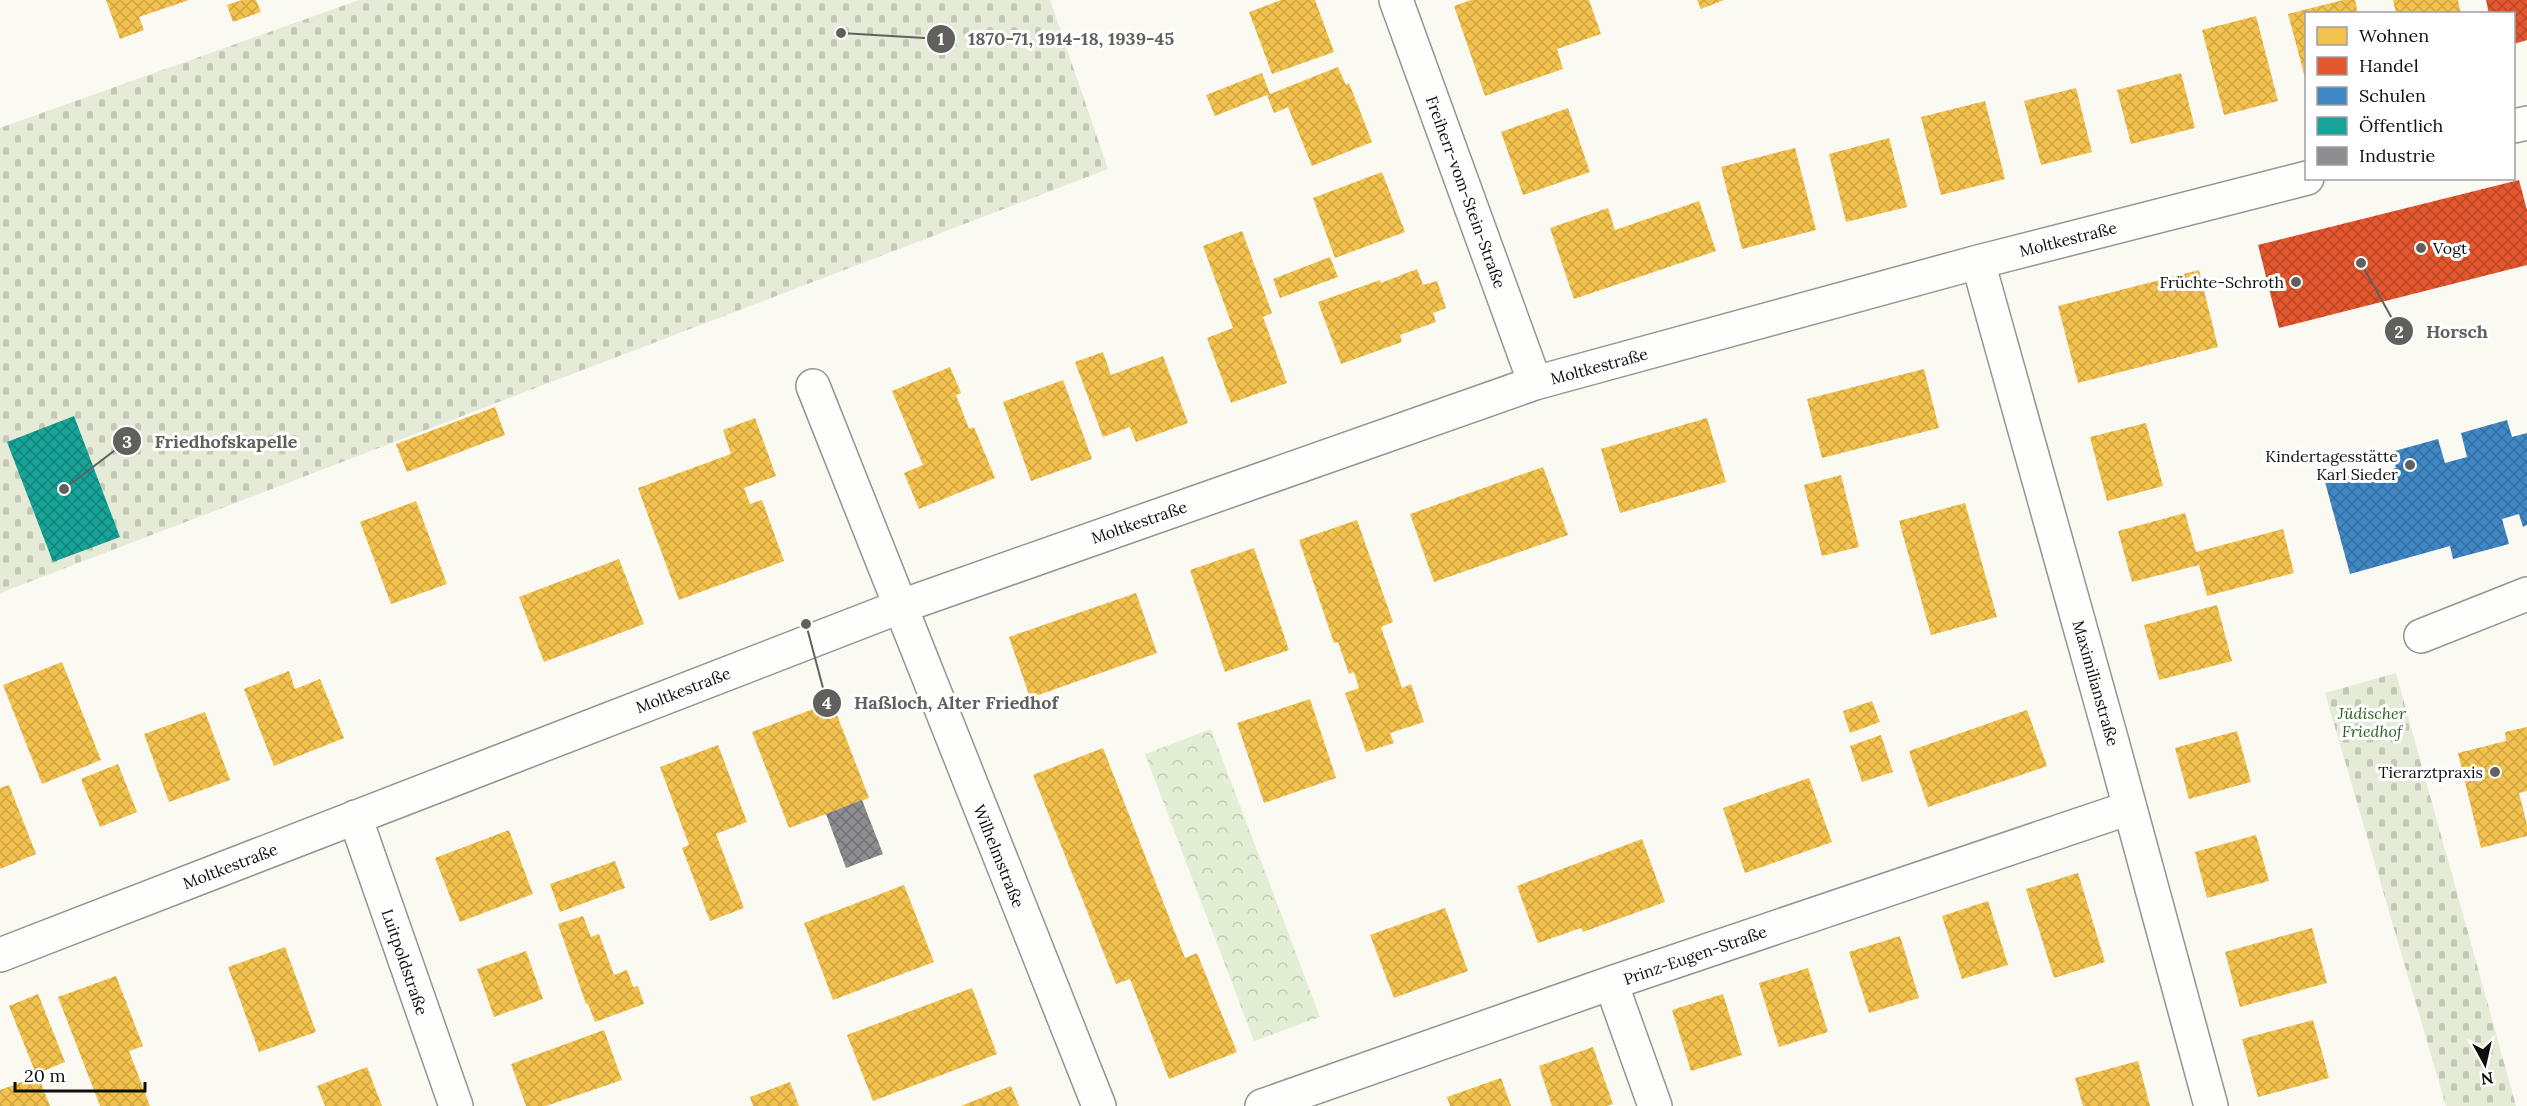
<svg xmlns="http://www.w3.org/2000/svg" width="2527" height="1106" font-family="Lora,serif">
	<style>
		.cemetery { fill: url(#cemetery-stones) }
		.park { fill: url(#park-crowns) }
		.homes { fill: url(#homes-cross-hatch) }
		.shops { fill: url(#shops-cross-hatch) }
		.schools { fill: url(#schools-cross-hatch) }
		.public { fill: url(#public-cross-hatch) }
		.industry { fill: url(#industry-cross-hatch) }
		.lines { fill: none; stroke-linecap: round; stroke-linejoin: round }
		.minor-casing { stroke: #949491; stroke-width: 36 }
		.minor { stroke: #fefefd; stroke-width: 33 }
		.poi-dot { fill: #61605e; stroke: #fff; stroke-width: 2 }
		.labels { text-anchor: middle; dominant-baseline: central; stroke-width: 6; stroke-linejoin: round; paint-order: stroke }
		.street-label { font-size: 16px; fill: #0e0e0e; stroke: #fff }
		.poi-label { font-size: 16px; fill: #0e0e0e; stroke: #fff; text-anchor: end }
		.park-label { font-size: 16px; font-style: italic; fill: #2b6122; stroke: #fff }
		.leader { fill: none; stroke: #61605e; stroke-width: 2 }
		.callout-dot { fill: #61605e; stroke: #fff; stroke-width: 2 }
		.mark-label { font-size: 18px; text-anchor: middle; font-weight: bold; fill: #fff }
		.callout-label { font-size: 18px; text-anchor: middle; font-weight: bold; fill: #61605e; stroke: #fff; stroke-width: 6; stroke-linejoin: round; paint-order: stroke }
	</style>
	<defs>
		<pattern id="cemetery-stones" width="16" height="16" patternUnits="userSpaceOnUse" patternTransform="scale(1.5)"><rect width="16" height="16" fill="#e5ebd7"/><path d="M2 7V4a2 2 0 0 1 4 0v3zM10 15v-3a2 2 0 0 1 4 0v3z" fill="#c3c8b7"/></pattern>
		<pattern id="park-crowns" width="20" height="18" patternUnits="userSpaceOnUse" patternTransform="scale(1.5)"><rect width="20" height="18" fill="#e2efd4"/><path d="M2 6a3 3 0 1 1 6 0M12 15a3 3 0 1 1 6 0" fill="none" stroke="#c1ccb5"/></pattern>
		<pattern id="homes-cross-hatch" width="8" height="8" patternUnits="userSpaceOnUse" patternTransform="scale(1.5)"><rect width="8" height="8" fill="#f2c14e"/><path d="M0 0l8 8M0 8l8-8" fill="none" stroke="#cea543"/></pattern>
		<pattern id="shops-cross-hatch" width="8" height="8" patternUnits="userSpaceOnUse" patternTransform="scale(1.5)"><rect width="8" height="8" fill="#e4572e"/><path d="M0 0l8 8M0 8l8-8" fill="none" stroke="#b74626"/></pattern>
		<pattern id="schools-cross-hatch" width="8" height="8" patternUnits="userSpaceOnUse" patternTransform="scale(1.5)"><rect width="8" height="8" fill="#3f88c5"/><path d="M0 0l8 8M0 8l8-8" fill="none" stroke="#336e9e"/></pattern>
		<pattern id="public-cross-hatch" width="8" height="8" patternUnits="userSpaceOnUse" patternTransform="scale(1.5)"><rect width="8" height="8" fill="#17a398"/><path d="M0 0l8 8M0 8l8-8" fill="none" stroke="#13837a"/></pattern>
		<pattern id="industry-cross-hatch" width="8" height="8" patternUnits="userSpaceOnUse" patternTransform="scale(1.5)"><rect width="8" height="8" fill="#8d8d92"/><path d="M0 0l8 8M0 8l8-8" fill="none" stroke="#727276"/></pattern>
	</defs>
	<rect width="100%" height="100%" fill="#faf9f2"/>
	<path class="cemetery" d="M 359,0 L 1050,0 L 1108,169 L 0,593 L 0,128 Z
		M 2396,673 L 2516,1106 L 2446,1106 L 2325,693 Z"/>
	<path class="park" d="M 1211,729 L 1320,1017 L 1254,1041 L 1145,754 Z"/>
	<path class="homes" d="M 106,0 L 189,0 L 139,17 L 144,30 L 120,39 Z
		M 242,0 L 256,0 L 261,12 L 233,22 L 227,5 Z
		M 1281,0 L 1315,0 L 1334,52 L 1272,74 L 1249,12 Z
		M 1471,0 L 1589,0 L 1601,34 L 1557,49 L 1563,69 L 1485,96 L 1454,6 Z
		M 1697,0 L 1724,0 L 1701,9 Z
		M 2343,0 L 2355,0 L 2358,14 L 2306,14 L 2306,81 L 2288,14 Z
		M 2393,0 L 2458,0 L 2461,14 L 2396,14 Z
		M 2256,16 L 2278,101 L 2224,115 L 2202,30 Z
		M 1338,67 L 1346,85 L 1349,83 L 1372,142 L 1312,166 L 1288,107 L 1274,113 L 1267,95 L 1215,116 L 1206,95 L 1262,73 L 1270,94 Z
		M 2181,73 L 2195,128 L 2131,144 L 2117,90 Z
		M 2076,88 L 2092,152 L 2041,165 L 2024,101 Z
		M 1985,101 L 2005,179 L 1941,195 L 1921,117 Z
		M 1568,108 L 1590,172 L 1523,195 L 1501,132 Z
		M 1889,138 L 1907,207 L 1846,222 L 1829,154 Z
		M 1795,148 L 1816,230 L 1742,249 L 1721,167 Z
		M 1382,172 L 1405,232 L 1335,258 L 1313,198 Z
		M 1699,201 L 1716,251 L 1574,299 L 1550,228 L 1608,208 L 1615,230 Z
		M 1242,231 L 1272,313 L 1263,317 L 1287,383 L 1231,403 L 1207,338 L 1233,328 L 1203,246 Z
		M 1330,257 L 1338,277 L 1280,298 L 1273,279 Z
		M 1417,269 L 1423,285 L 1437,281 L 1446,308 L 1433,313 L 1436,322 L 1400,335 L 1402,342 L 1341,364 L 1318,302 L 1380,280 L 1381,283 Z
		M 2199,270 L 2218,347 L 2078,383 L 2058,306 Z
		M 1103,352 L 1111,375 L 1163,356 L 1188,423 L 1136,442 L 1130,427 L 1103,437 L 1075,362 Z
		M 950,367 L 961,393 L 956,395 L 969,429 L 974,427 L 995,478 L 919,509 L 904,473 L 923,465 L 892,391 Z
		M 1924,369 L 1939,428 L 1822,458 L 1807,399 Z
		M 1063,380 L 1092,459 L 1031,481 L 1003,402 Z
		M 495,407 L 505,435 L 407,472 L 396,444 Z
		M 755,418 L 776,476 L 744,488 L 750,504 L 762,500 L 784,561 L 679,600 L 638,488 L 731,454 L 723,430 Z
		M 1707,418 L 1726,482 L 1620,513 L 1601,449 Z
		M 2146,423 L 2163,486 L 2107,501 L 2090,437 Z
		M 1543,467 L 1568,535 L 1434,582 L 1410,514 Z
		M 1841,475 L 1859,547 L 1822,556 L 1804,485 Z
		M 416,501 L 447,584 L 391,604 L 360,522 Z
		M 1965,503 L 1997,617 L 1931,635 L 1899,521 Z
		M 2185,513 L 2196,552 L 2283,529 L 2294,573 L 2207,596 L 2199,565 L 2132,582 L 2118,531 Z
		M 1357,520 L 1393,622 L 1381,627 L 1402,688 L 1411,684 L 1424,722 L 1390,733 L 1394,743 L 1366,752 L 1345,693 L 1359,688 L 1354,672 L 1349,674 L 1338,642 L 1334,643 L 1299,540 Z
		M 1254,548 L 1289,650 L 1225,672 L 1190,570 Z
		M 619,559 L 644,624 L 544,662 L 519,597 Z
		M 1136,593 L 1157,653 L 1030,698 L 1009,637 Z
		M 2217,605 L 2232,661 L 2159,680 L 2144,625 Z
		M 62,662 L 101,760 L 42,784 L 3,685 Z
		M 289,671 L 295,689 L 320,679 L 344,738 L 274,766 L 244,689 Z
		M 1310,699 L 1336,778 L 1264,803 L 1237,723 Z
		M 1872,701 L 1880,722 L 1850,733 L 1843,711 Z
		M 832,702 L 869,798 L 789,828 L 752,732 Z
		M 2027,710 L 2047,766 L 1928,807 L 1909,751 Z
		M 205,712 L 230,780 L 169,802 L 144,734 Z
		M 2527,727 L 2527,791 L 2519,793 L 2527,825 L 2527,836 L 2481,848 L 2458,753 L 2506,741 L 2505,732 Z
		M 2237,731 L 2251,782 L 2189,799 L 2175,748 Z
		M 1881,735 L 1893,772 L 1862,782 L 1850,746 Z
		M 718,745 L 747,822 L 716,834 L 744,908 L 710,921 L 682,848 L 689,845 L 660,767 Z
		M 1103,748 L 1185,958 L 1197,953 L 1237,1052 L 1169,1079 L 1130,979 L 1116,984 L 1033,775 Z
		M 118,764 L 137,812 L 100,827 L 81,779 Z
		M 1809,778 L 1832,842 L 1745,873 L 1723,808 Z
		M 9,785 L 36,854 L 0,869 L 0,788 Z
		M 509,830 L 533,894 L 460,922 L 435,858 Z
		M 2256,835 L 2269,881 L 2207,898 L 2195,852 Z
		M 1642,839 L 1665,902 L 1583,932 L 1581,928 L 1538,943 L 1517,886 Z
		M 615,861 L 625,888 L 560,912 L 550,884 Z
		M 2078,873 L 2105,962 L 2054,978 L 2026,889 Z
		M 904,885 L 934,962 L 833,1000 L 804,923 Z
		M 1988,901 L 2008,965 L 1962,979 L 1942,916 Z
		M 1445,908 L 1468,971 L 1394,998 L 1370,935 Z
		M 583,916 L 591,937 L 599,934 L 614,975 L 627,970 L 633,987 L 638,986 L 644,1004 L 595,1022 L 588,1004 L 586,1004 L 558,924 Z
		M 2312,928 L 2327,983 L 2240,1007 L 2225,952 Z
		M 1900,936 L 1919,998 L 1869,1013 L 1849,952 Z
		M 285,947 L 316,1032 L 259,1052 L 228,967 Z
		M 526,951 L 543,999 L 494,1017 L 477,969 Z
		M 1808,968 L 1828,1032 L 1779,1047 L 1759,983 Z
		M 116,976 L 143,1046 L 129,1051 L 150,1106 L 100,1106 L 58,997 Z
		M 972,988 L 997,1054 L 873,1101 L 847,1035 Z
		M 38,994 L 65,1062 L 36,1074 L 9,1006 Z
		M 1723,994 L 1742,1055 L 1691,1071 L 1672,1010 Z
		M 2313,1020 L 2329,1078 L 2258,1097 L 2242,1039 Z
		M 604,1030 L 622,1080 L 546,1106 L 526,1106 L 511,1064 Z
		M 1593,1047 L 1613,1104 L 1606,1106 L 1552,1106 L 1539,1066 Z
		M 2138,1061 L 2150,1106 L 2083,1106 L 2075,1078 Z
		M 367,1067 L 382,1106 L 325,1106 L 317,1086 Z
		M 38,1076 L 50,1106 L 0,1106 L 0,1090 Z
		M 1501,1078 L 1511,1106 L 1450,1106 L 1447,1097 Z
		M 790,1082 L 799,1106 L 753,1106 L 750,1097 Z
		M 1011,1086 L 1019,1106 L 961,1106 Z"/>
	<path class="shops" d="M 2486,0 L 2527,0 L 2527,40 L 2514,44 L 2514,14 L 2489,14 Z
		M 2519,180 L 2527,210 L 2527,265 L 2279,328 L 2258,245 Z"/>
	<path class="schools" d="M 2507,420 L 2512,437 L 2527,433 L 2527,525 L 2523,527 L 2519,514 L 2502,519 L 2509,544 L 2453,559 L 2450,546 L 2350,574 L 2325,482 L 2371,470 L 2373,474 L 2396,468 L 2391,452 L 2438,439 L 2445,463 L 2467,457 L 2461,433 Z"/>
	<path class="public" d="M 74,416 L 120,537 L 53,562 L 7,442 Z"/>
	<path class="industry" d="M 862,800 L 883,854 L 846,868 L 826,814 Z"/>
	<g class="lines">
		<g class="minor-casing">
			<path id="minor" d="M 1396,0 L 1535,383
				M 2514,126 L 2527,123
				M 1978,262 L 2111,738 L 2211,1106
				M 813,386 L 1099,1106
				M 2421,636 L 2527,594
				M 355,817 L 456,1106
				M 0,955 L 899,607 L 1535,383 L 1978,262 L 2307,178
				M 1611,983 L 1655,1106
				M 1262,1106 L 1611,983 L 2129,808"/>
		</g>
		<use href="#minor" class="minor"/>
	</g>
	<g class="poi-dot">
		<circle cx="2421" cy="248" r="6"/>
		<circle cx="2296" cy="282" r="6"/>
		<circle cx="2410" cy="465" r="6"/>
		<circle cx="2495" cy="772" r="6"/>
	</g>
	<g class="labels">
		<g class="street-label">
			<text transform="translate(1466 192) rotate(70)">Freiherr-vom-Stein-Straße</text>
			<text transform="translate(2068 239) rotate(-14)">Moltkestraße</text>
			<text transform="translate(1599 366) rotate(-15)">Moltkestraße</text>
			<text transform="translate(1139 522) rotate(-19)">Moltkestraße</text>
			<text transform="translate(2096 683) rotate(74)">Maximilianstraße</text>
			<text transform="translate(683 690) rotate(-21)">Moltkestraße</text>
			<text transform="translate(999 856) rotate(68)">Wilhelmstraße</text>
			<text transform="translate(230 866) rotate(-21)">Moltkestraße</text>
			<text transform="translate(1695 955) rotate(-19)">Prinz-Eugen-Straße</text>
			<text transform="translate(405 962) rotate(71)">Luitpoldstraße</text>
		</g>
		<g class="poi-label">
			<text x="2433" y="248" text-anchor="start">Vogt</text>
			<text x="2284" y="282">Früchte-Schroth</text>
			<text x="2398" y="456">Kindertagesstätte<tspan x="2398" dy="18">Karl Sieder</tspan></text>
			<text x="2483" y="772">Tierarztpraxis</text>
		</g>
		<g class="park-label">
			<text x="2372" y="713">Jüdischer<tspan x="2372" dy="18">Friedhof</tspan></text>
		</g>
	</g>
	<path class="leader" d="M841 33L941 39M2361 263L2399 331M64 489L127 441M806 624L827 703"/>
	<g class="callout-dot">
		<circle cx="841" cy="33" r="6"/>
		<circle cx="2361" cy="263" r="6"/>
		<circle cx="64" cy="489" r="6"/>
		<circle cx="806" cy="624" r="6"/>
		<circle cx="941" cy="39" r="15"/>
		<circle cx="2399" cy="331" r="15"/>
		<circle cx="127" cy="441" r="15"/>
		<circle cx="827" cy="703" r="15"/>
	</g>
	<g class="mark-label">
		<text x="941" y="45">1</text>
		<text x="2399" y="338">2</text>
		<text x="127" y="448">3</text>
		<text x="827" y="709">4</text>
	</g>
	<g class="callout-label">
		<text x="1071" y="45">1870-71, 1914-18, 1939-45</text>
		<text x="2457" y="338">Horsch</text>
		<text x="226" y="448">Friedhofskapelle</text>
		<text x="956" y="709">Haßloch, Alter Friedhof</text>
	</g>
	<rect x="2305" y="12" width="210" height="168" fill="#ffffff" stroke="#9f9f9f" stroke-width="1.5"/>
	<rect x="2317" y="27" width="30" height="18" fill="#f2c14e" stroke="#9f9f9f" stroke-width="1.5"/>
	<text x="2359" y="42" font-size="18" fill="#0e0e0e">Wohnen</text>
	<rect x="2317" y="57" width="30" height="18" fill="#e4572e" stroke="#9f9f9f" stroke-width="1.5"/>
	<text x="2359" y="72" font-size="18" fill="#0e0e0e">Handel</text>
	<rect x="2317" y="87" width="30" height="18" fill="#3f88c5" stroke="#9f9f9f" stroke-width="1.5"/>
	<text x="2359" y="102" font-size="18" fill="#0e0e0e">Schulen</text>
	<rect x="2317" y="117" width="30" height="18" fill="#17a398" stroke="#9f9f9f" stroke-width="1.5"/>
	<text x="2359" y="132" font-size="18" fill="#0e0e0e">Öffentlich</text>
	<rect x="2317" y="147" width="30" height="18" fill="#8d8d92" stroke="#9f9f9f" stroke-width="1.5"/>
	<text x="2359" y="162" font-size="18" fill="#0e0e0e">Industrie</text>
	<g transform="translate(2485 1064) rotate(172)" stroke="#ffffff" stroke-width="4.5" paint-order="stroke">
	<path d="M0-4.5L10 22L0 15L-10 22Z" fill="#0e0e0e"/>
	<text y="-9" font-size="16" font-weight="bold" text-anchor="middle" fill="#0e0e0e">N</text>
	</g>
	<path d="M15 1082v9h130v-9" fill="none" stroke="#0e0e0e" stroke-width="3"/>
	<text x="24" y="1082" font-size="18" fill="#0e0e0e" stroke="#ffffff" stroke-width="4.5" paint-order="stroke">20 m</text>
</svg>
